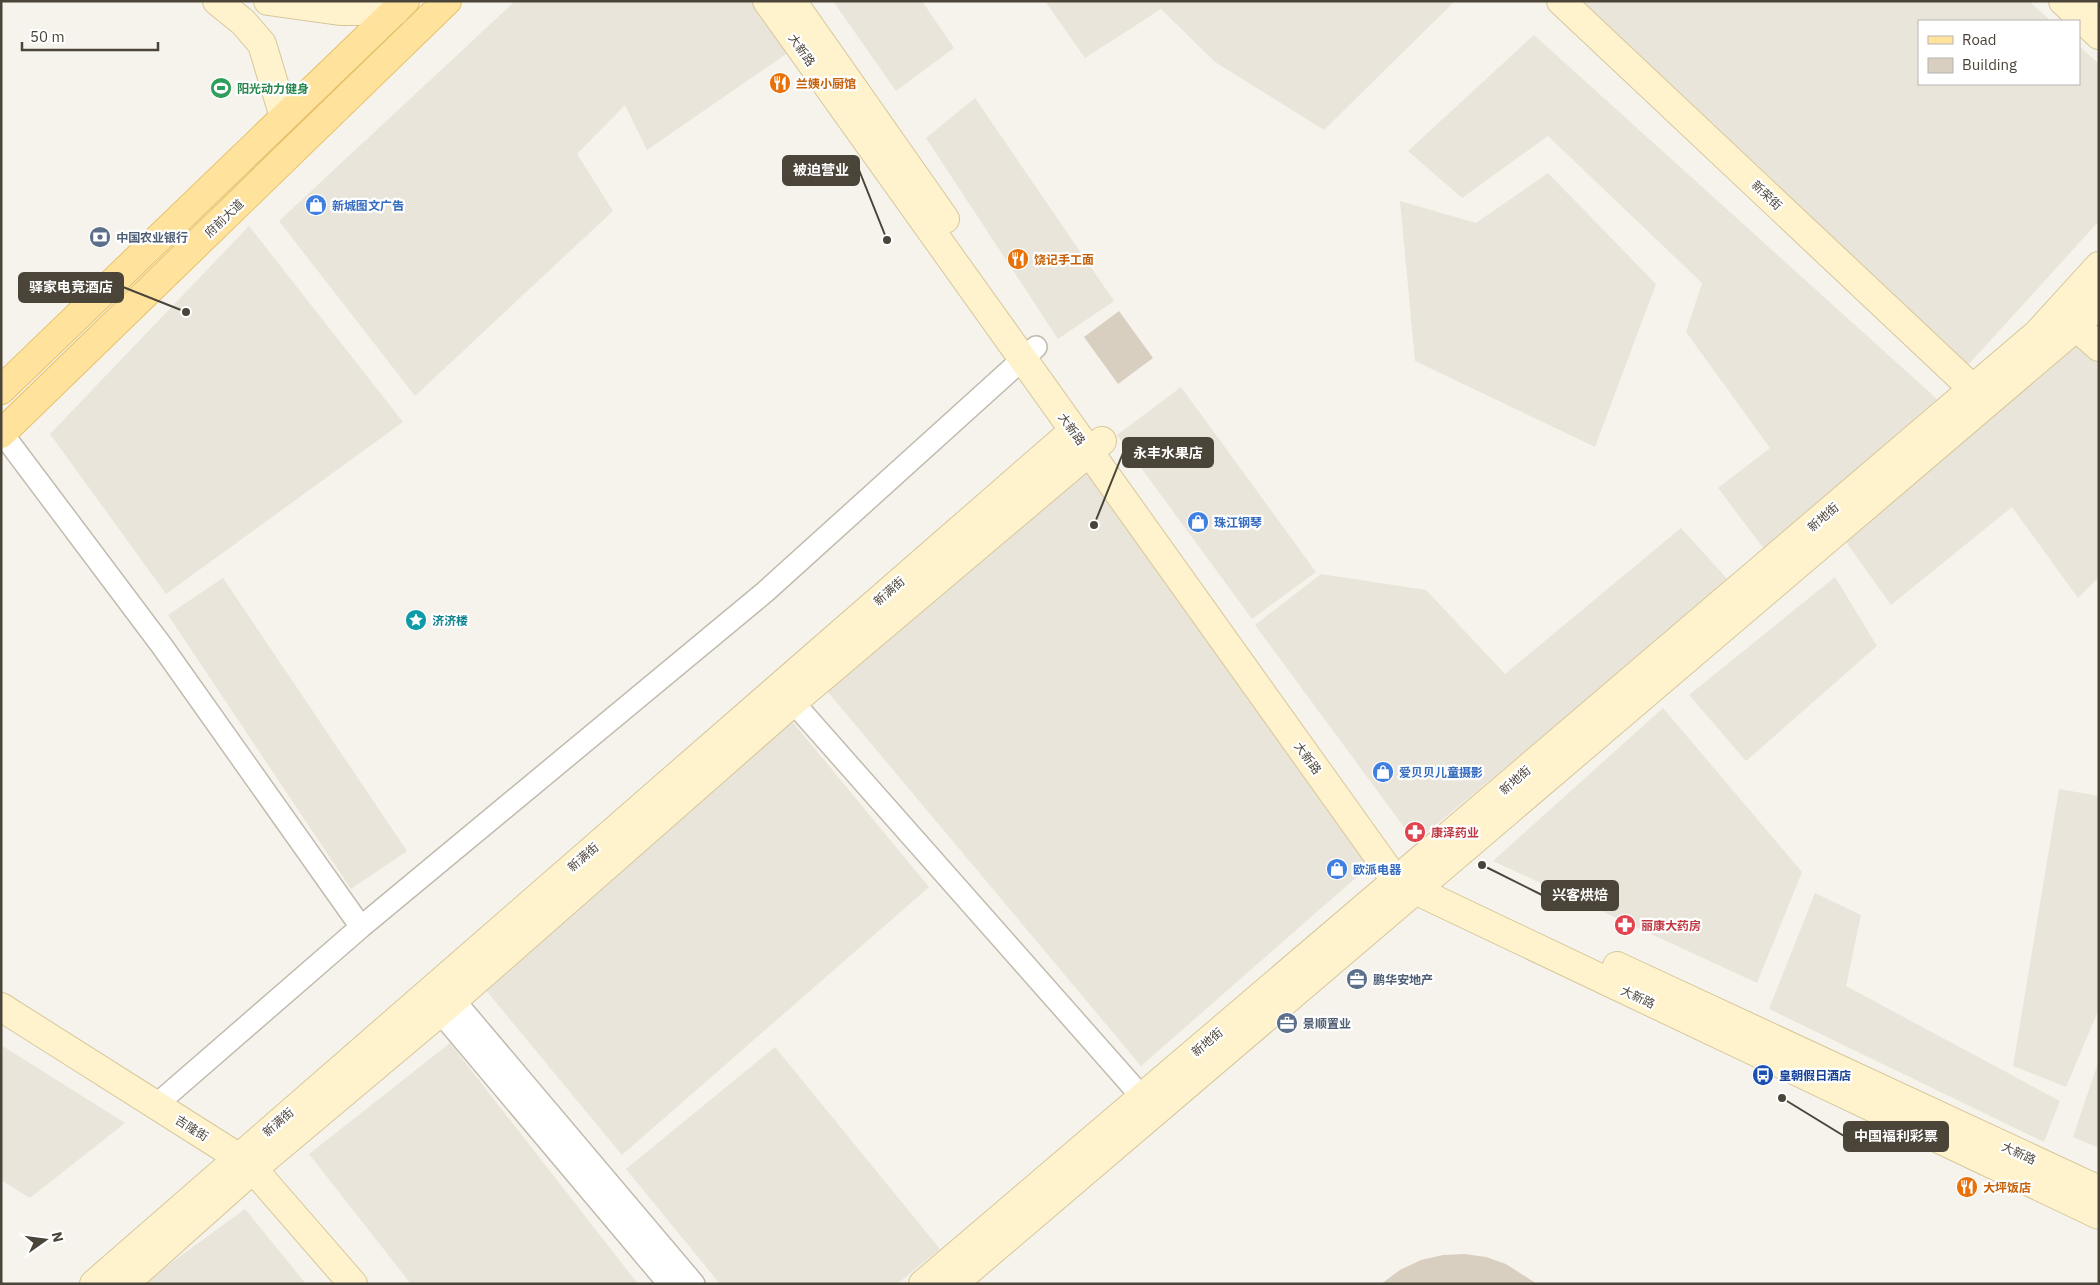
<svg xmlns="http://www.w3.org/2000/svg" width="2100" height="1285" font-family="'IBM Plex Sans','Noto Sans SC',sans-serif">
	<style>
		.residential { fill: #eae5da }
		.building { fill: #d8cfc1 }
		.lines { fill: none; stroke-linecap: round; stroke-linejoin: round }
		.street-casing { stroke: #c2bbae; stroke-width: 24 }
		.secondary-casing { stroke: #d6c79b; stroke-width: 30 }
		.primary-casing { stroke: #e6c16a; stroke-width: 30 }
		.street { stroke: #fff; stroke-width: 21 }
		.secondary { stroke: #fff3cd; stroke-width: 28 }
		.primary { stroke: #ffe39c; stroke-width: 28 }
		.labels { text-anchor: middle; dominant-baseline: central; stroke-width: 4.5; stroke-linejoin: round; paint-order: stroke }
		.street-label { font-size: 12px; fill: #4b4439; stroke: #fff }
		.food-label { font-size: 12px; font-weight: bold; fill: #c56008; stroke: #fff; text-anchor: start }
		.leisure-label { font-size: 12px; font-weight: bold; fill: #27864d; stroke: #fff; text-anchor: start }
		.shop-label { font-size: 12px; font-weight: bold; fill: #366cbe; stroke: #fff; text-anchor: start }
		.service-label { font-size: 12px; font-weight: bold; fill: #4e5e75; stroke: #fff; text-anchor: start }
		.culture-label { font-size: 12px; font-weight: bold; fill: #0d838f; stroke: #fff; text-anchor: start }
		.health-label { font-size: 12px; font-weight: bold; fill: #be3a42; stroke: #fff; text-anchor: start }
		.transit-label { font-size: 12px; font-weight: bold; fill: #164399; stroke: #fff; text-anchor: start }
		.leader { fill: none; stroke: #4b4439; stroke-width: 2 }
		.callout-dot { fill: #4b4439; stroke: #fff; stroke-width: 2 }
		.callout { fill: #4b4439; stroke: #4b4439; stroke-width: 2 }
		.callout-label { font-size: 14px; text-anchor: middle; font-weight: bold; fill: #fff }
	</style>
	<rect width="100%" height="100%" fill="#f6f3ec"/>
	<path class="residential" d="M 515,1 L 764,1 L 795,48 L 647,150 L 625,105 L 577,154 L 613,211 L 415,396 L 279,221 Z
		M 833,1 L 922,1 L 954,48 L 896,91 Z
		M 1045,1 L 1455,1 L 1324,130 L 1215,62 L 1161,9 L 1085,58 Z
		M 1581,1 L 2029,1 L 2051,21 L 1919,21 L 1919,84 L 2079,84 L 2079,46 L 2099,64 L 2099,221 L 1968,365 Z
		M 1534,35 L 1937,399 L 1764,549 L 1718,488 L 1770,448 L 1686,332 L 1702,283 L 1548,136 L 1462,198 L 1408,151 Z
		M 975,98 L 1114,301 L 1058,339 L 926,138 Z
		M 1548,173 L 1656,284 L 1595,447 L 1415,361 L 1400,201 L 1476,223 Z
		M 249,226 L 403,422 L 166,594 L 50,434 Z
		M 2075,328 L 2099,350 L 2099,577 L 2078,598 L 2012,507 L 1891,605 L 1846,542 Z
		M 1181,387 L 1316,572 L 1252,619 L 1117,435 Z
		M 1080,449 L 1374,862 L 1141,1066 L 817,679 Z
		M 1681,528 L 1730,582 L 1415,842 L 1255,625 L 1321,574 L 1426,590 L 1505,674 Z
		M 1835,577 L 1877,646 L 1746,761 L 1689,695 Z
		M 223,578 L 407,851 L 351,889 L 168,615 Z
		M 1663,708 L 1802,872 L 1757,983 L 1493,861 Z
		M 782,709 L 929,887 L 622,1155 L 475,977 Z
		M 2059,789 L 2099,796 L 2099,1009 L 2066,1087 L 2013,1066 Z
		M 1815,893 L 1861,915 L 1846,986 L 2060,1101 L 2044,1142 L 1769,1009 Z
		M 450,1043 L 638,1284 L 411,1284 L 309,1154 Z
		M 1,1045 L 125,1123 L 30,1198 L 1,1180 Z
		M 775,1047 L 940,1249 L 897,1284 L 720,1284 L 626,1169 Z
		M 2099,1060 L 2099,1148 L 2073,1137 Z
		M 245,1209 L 306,1284 L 142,1284 Z"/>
	<path class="building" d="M 1119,311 L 1153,358 L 1118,384 L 1084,337 Z
		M 1465,1254 L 1486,1257 L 1506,1264 L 1537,1284 L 1381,1284 L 1400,1270 L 1421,1260 L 1443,1255 Z"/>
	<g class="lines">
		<g class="street-casing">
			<path id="street" d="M 2,433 L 162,646 L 361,927
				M 793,702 L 1142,1097
				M 453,999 L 694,1284
				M 440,1012 L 669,1284
				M 156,1105 L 361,927 L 765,592 L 1036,347"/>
		</g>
		<g class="secondary-casing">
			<path id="secondary" d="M 217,1 L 243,22 L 262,44 L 284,117
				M 268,1 L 340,11 L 395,11
				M 767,1 L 1396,881 L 2099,1215
				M 792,1 L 945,219
				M 1561,1 L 1973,389
				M 2063,1 L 2099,35
				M 2093,1 L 2099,7
				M 2063,315 L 2099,347
				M 1617,966 L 2099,1190
				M 1,1007 L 238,1157 L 253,1169 L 353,1284
				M 94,1284 L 1073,431
				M 124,1284 L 253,1169 L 440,1012 L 793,702 L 1102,441
				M 923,1284 L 2037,334 L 2099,266
				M 953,1284 L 2075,328 L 2099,302"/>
		</g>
		<g class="primary-casing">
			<path id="primary" d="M 1,390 L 405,1
				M 1,434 L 447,1"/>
		</g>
		<use href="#street" class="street"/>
		<use href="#secondary" class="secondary"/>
		<use href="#primary" class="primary"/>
	</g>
	<defs>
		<g id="restaurant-disc" transform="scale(1.125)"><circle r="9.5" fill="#e8710a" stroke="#fff"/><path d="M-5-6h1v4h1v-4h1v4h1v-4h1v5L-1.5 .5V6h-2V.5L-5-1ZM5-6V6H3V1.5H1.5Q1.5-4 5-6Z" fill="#fff"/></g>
		<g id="stadium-disc" transform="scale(1.125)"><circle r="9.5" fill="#2e9e5b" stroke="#fff"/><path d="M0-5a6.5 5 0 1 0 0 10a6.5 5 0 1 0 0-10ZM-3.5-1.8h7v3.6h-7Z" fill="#fff"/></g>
		<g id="shop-disc" transform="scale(1.125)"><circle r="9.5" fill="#3f7fe0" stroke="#fff"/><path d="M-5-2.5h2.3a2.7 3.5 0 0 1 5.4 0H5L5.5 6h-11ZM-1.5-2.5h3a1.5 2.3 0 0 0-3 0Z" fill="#fff"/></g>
		<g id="bank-disc" transform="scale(1.125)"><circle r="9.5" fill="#5c6f8a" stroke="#fff"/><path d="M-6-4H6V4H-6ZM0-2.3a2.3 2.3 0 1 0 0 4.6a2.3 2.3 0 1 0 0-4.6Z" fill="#fff"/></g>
		<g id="sight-disc" transform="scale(1.125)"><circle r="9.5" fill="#0f9aa8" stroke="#fff"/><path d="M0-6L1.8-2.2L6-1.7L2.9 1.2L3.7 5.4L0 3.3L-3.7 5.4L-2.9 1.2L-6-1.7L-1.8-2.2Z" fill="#fff"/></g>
		<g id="pharmacy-disc" transform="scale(1.125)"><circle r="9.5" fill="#e0444e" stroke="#fff"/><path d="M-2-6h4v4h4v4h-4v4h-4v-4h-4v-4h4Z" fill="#fff"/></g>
		<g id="office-disc" transform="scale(1.125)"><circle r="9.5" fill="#5c6f8a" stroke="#fff"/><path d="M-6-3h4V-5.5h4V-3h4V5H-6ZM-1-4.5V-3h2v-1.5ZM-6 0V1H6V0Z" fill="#fff"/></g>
		<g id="bus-disc" transform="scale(1.125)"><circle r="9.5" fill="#1a4fb4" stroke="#fff"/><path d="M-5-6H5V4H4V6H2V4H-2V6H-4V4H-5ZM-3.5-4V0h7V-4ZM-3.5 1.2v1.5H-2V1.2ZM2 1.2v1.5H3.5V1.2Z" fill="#fff"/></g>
	</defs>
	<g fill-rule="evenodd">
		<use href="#restaurant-disc" x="780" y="83"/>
		<use href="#stadium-disc" x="221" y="88"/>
		<use href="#shop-disc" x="316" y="205"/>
		<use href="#bank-disc" x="100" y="237"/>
		<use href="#restaurant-disc" x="1018" y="259"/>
		<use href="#shop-disc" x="1198" y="522"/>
		<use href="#sight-disc" x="416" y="620"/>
		<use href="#shop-disc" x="1383" y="772"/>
		<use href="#pharmacy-disc" x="1415" y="832"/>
		<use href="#shop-disc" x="1337" y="869"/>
		<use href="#pharmacy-disc" x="1625" y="925"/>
		<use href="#office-disc" x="1357" y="979"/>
		<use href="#office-disc" x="1287" y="1023"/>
		<use href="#bus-disc" x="1763" y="1075"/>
		<use href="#restaurant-disc" x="1967" y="1187"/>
	</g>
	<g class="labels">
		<g class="street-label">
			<text transform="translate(802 50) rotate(55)">大新路</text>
			<text transform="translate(1767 195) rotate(43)">新荣街</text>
			<text transform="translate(224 218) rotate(-44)">府前大道</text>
			<text transform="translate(1072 429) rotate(54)">大新路</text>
			<text transform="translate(1823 517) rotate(-41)">新地街</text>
			<text transform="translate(889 591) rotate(-41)">新满街</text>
			<text transform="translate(1308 758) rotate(54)">大新路</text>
			<text transform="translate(1515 780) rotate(-41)">新地街</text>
			<text transform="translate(583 857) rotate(-41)">新满街</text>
			<text transform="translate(1638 997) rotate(25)">大新路</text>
			<text transform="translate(1207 1042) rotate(-40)">新地街</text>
			<text transform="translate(278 1122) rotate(-41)">新满街</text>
			<text transform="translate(192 1128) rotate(32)">吉隆街</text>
			<text transform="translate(2019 1153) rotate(25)">大新路</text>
		</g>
		<g class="food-label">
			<text x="796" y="83">兰姨小厨馆</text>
			<text x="1034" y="259">饶记手工面</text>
			<text x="1983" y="1187">大坪饭店</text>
		</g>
		<g class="leisure-label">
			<text x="237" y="88">阳光动力健身</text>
		</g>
		<g class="shop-label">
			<text x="332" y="205">新城图文广告</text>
			<text x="1214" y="522">珠江钢琴</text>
			<text x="1399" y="772">爱贝贝儿童摄影</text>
			<text x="1353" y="869">欧派电器</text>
		</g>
		<g class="service-label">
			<text x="116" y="237">中国农业银行</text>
			<text x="1373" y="979">鹏华安地产</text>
			<text x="1303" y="1023">景顺置业</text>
		</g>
		<g class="culture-label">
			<text x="432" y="620">济济楼</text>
		</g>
		<g class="health-label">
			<text x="1431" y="832">康泽药业</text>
			<text x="1641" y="925">丽康大药房</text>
		</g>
		<g class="transit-label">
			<text x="1779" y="1075">皇朝假日酒店</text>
		</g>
	</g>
	<path class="leader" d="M887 240L859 170M186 312L123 287M1094 525L1123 453M1482 865L1542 895M1782 1098L1844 1136"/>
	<g class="callout-dot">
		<circle cx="887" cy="240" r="5"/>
		<circle cx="186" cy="312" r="5"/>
		<circle cx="1094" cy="525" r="5"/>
		<circle cx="1482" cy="865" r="5"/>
		<circle cx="1782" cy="1098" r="5"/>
	</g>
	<g class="callout">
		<rect x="783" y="156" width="76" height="29" rx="5"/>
		<rect x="19" y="273" width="104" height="29" rx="5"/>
		<rect x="1123" y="438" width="90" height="29" rx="5"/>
		<rect x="1542" y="881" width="76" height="29" rx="5"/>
		<rect x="1844" y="1122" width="104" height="29" rx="5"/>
	</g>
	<g class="callout-label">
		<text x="821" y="175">被迫营业</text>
		<text x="71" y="292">驿家电竞酒店</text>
		<text x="1168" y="458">永丰水果店</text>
		<text x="1580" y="900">兴客烘焙</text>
		<text x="1896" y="1141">中国福利彩票</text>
	</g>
	<rect width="2100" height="1285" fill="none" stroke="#4b4439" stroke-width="5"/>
	<rect x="1918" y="20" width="162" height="65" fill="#ffffff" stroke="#b7b4b0"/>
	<rect x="1928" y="36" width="25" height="8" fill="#ffe39c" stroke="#b7b4b0"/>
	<text x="1962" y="45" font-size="15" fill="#4b4439">Road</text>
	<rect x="1928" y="58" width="25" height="15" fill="#d8cfc1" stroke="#b7b4b0"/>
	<text x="1962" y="70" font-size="15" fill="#4b4439">Building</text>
	<g transform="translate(45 1240) rotate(76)" stroke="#ffffff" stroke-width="4" paint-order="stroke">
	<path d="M0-4L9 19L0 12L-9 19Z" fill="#4b4439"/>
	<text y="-8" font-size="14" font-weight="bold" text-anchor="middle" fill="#4b4439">N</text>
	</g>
	<path d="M22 42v8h136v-8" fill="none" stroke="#4b4439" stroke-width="2.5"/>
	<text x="30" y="42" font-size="15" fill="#4b4439" stroke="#ffffff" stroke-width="4" paint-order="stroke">50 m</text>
</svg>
